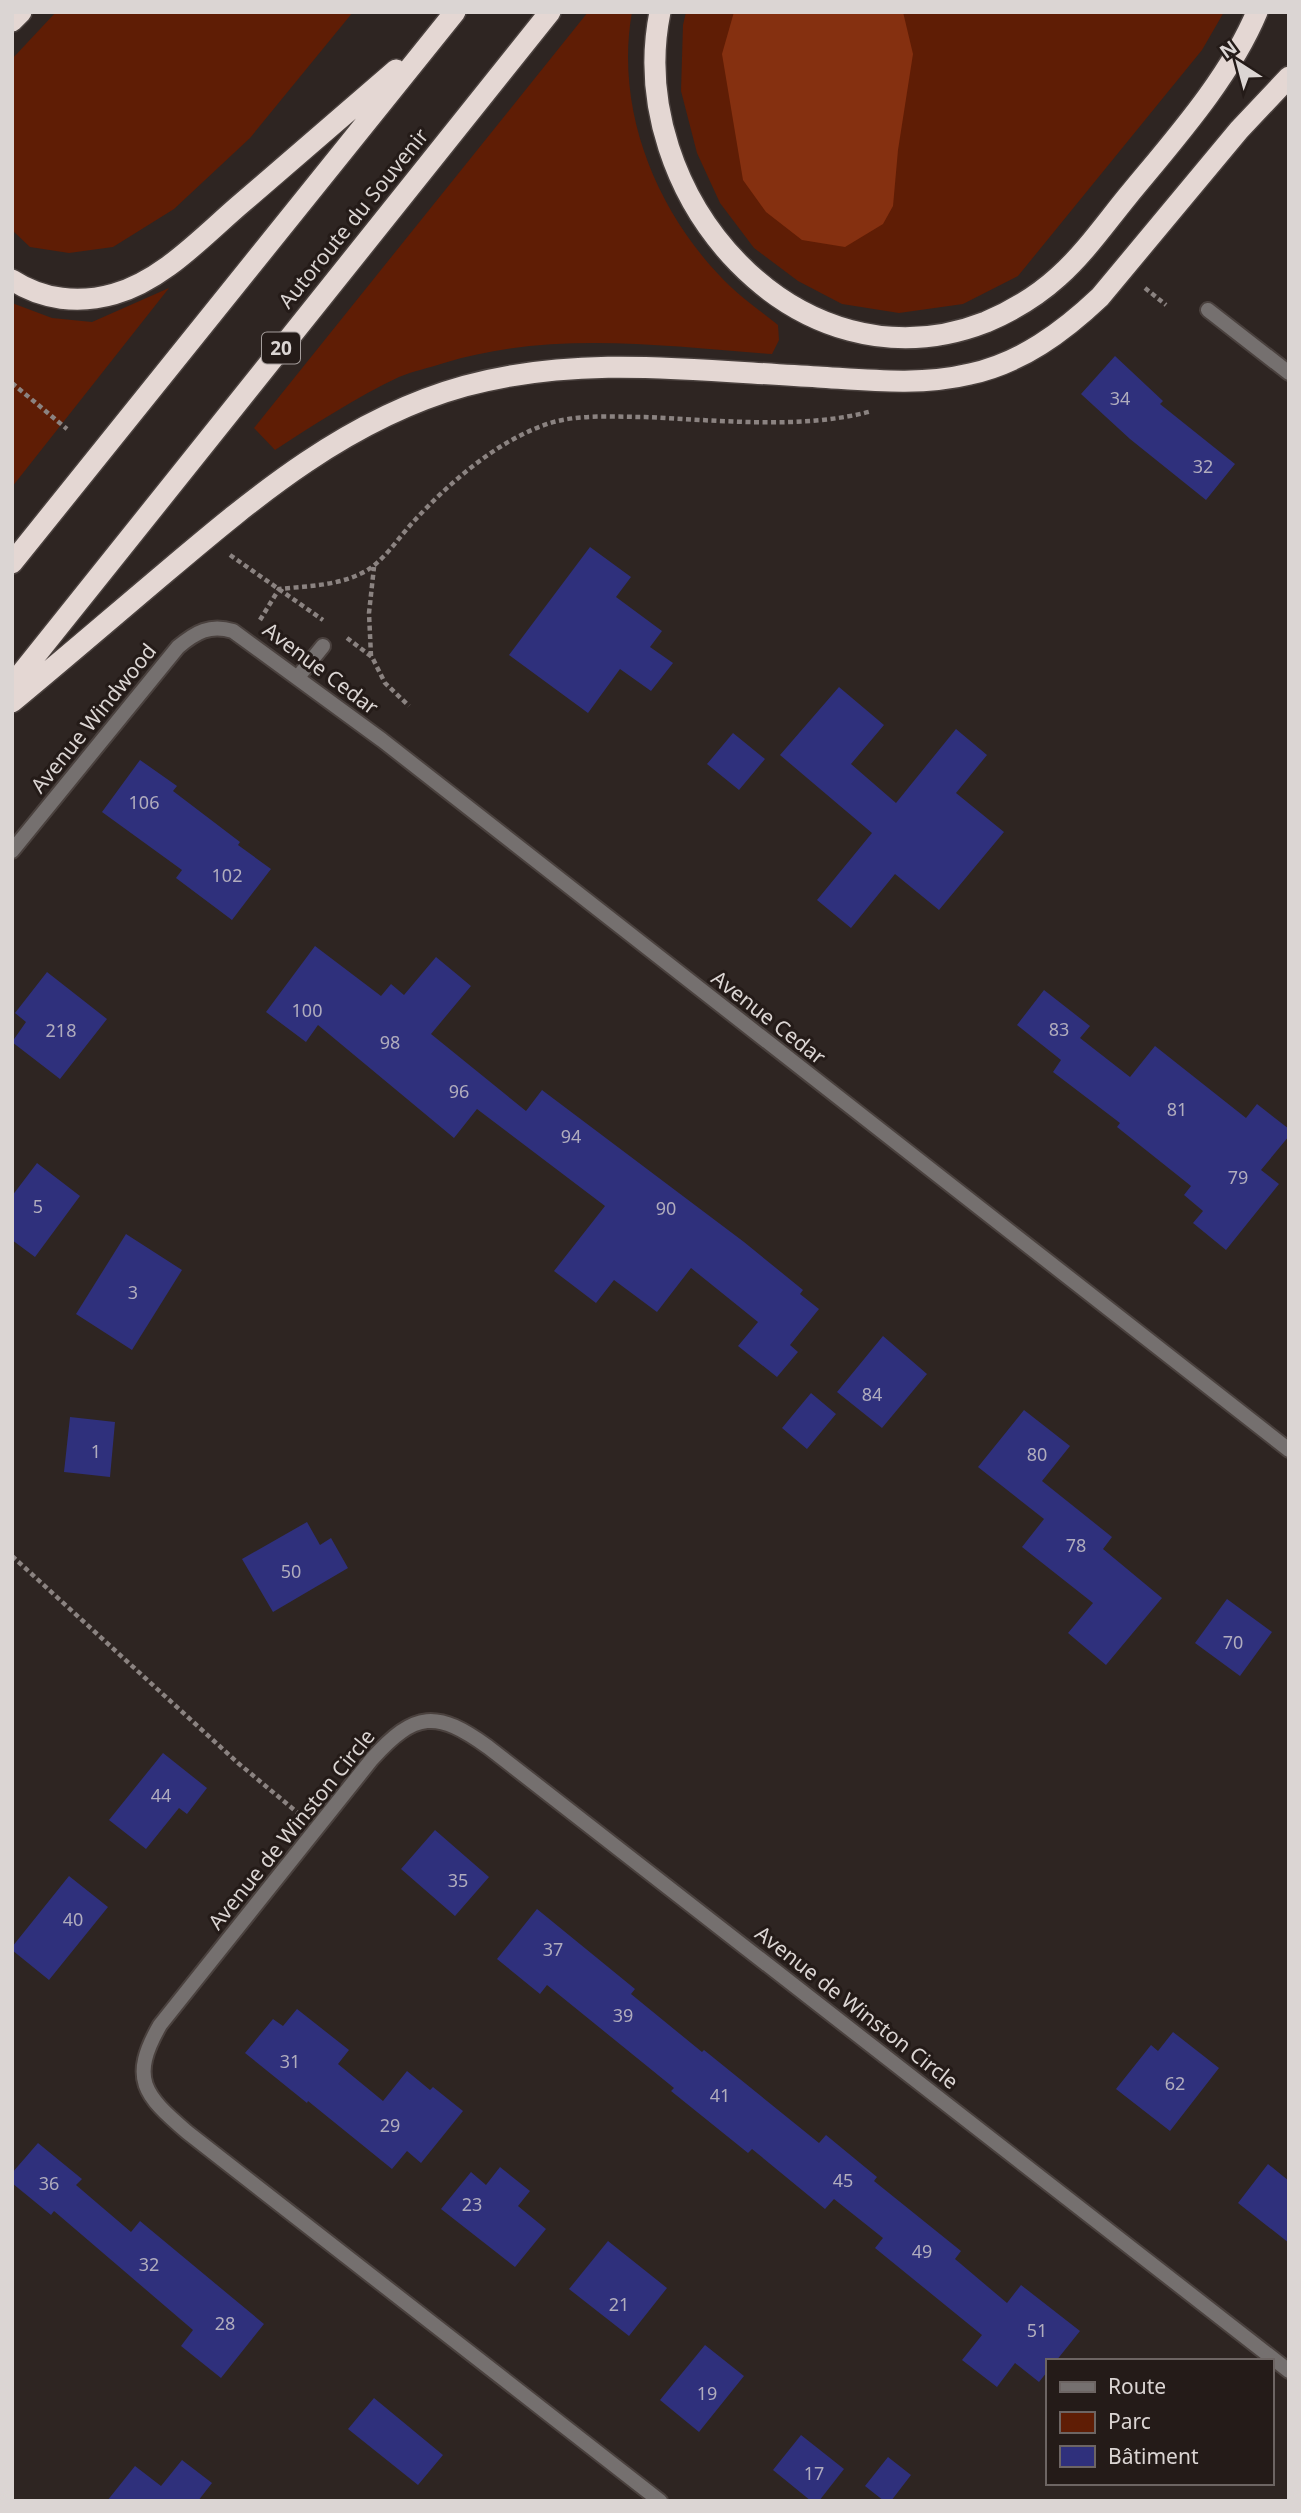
<svg xmlns="http://www.w3.org/2000/svg" width="1301" height="2513" font-family="'Noto Sans',sans-serif">
	<style>
		.green { fill: #5f1d05 }
		.forest { fill: #853010 }
		.building { fill: #2f307c }
		.lines { fill: none; stroke-linecap: round; stroke-linejoin: round }
		.service-casing { stroke: #4a413e; stroke-width: 18 }
		.minor-casing { stroke: #4a413e; stroke-width: 18 }
		.motorway-casing { stroke: #4a413e; stroke-width: 24 }
		.path { stroke: #8b8381; stroke-width: 4.5; stroke-dasharray: 5 3.5; stroke-linecap: butt }
		.service { stroke: #75706f; stroke-width: 14 }
		.minor { stroke: #75706f; stroke-width: 14 }
		.motorway { stroke: #e4d7d3; stroke-width: 21 }
		.labels { text-anchor: middle; dominant-baseline: central; stroke-width: 6; stroke-linejoin: round; paint-order: stroke }
		.number-label { font-size: 18px; fill: #b0acbd }
		.shield { fill: #241b18; stroke: #a49d9b; stroke-width: 2 }
		.shield-label { font-size: 19px; font-weight: bold; fill: #dbd5d3 }
		.street-label { font-size: 21px; fill: #dbd5d3; stroke: #241b18 }
	</style>
	<rect width="100%" height="100%" fill="#2e2522"/>
	<path class="green" d="M 56,12 L 353,12 L 250,138 L 174,209 L 113,247 L 69,253 L 30,247 L 12,230 L 12,59 Z
		M 588,12 L 632,12 C 614,113 659,219 732,288 C 746,301 763,313 778,325 L 779,340 L 772,354 C 662,346 552,330 444,363 C 429,368 413,371 399,377 C 355,398 315,424 275,450 L 254,428 Z
		M 686,12 L 1224,12 L 1202,50 L 1018,276 L 963,304 L 899,313 L 842,304 L 798,281 L 754,248 L 720,203 L 697,153 L 681,91 L 683,25 Z
		M 169,288 L 12,487 L 12,303 L 52,318 L 92,322 Z"/>
	<path class="forest" d="M 734,12 L 903,12 L 913,54 L 898,150 L 893,206 L 883,224 L 845,247 L 802,240 L 766,212 L 743,180 L 722,54 Z"/>
	<path class="building" d="M 1115,356 L 1163,401 L 1160,404 L 1235,464 L 1206,500 L 1130,439 L 1081,394 Z
		M 590,547 L 631,577 L 616,597 L 662,631 L 650,647 L 673,663 L 651,691 L 620,669 L 588,713 L 509,655 Z
		M 839,687 L 884,725 L 851,764 L 896,803 L 956,729 L 987,755 L 956,793 L 1004,832 L 939,910 L 895,874 L 851,928 L 817,900 L 872,833 L 780,755 Z
		M 733,733 L 765,759 L 739,790 L 707,764 Z
		M 140,760 L 177,786 L 173,791 L 240,842 L 238,845 L 271,869 L 232,920 L 176,878 L 182,870 L 102,812 Z
		M 315,946 L 381,996 L 391,984 L 404,995 L 436,957 L 471,986 L 431,1034 L 526,1111 L 542,1090 L 744,1242 L 803,1290 L 800,1294 L 819,1309 L 790,1345 L 798,1352 L 777,1377 L 738,1346 L 758,1322 L 691,1268 L 657,1312 L 614,1280 L 596,1303 L 554,1271 L 605,1206 L 477,1109 L 454,1138 L 318,1025 L 306,1042 L 266,1012 Z
		M 47,972 L 107,1019 L 60,1079 L 12,1042 L 26,1022 L 15,1013 Z
		M 1044,990 L 1090,1026 L 1080,1038 L 1130,1077 L 1155,1046 L 1246,1118 L 1257,1104 L 1289,1129 L 1289,1136 L 1261,1170 L 1279,1184 L 1226,1250 L 1193,1223 L 1203,1211 L 1184,1195 L 1191,1186 L 1117,1127 L 1120,1123 L 1053,1072 L 1061,1060 L 1017,1025 Z
		M 37,1163 L 80,1196 L 35,1257 L 12,1240 L 12,1196 Z
		M 126,1234 L 182,1270 L 132,1350 L 76,1314 Z
		M 883,1336 L 927,1374 L 882,1428 L 837,1392 Z
		M 811,1393 L 836,1414 L 807,1449 L 782,1428 Z
		M 1024,1410 L 1070,1446 L 1042,1481 L 1112,1537 L 1103,1549 L 1162,1598 L 1106,1665 L 1068,1633 L 1093,1603 L 1022,1547 L 1044,1519 L 978,1467 Z
		M 70,1417 L 115,1422 L 110,1477 L 64,1472 Z
		M 307,1522 L 320,1545 L 331,1538 L 348,1568 L 273,1612 L 242,1559 Z
		M 1227,1599 L 1272,1632 L 1240,1676 L 1195,1643 Z
		M 163,1753 L 207,1788 L 187,1814 L 179,1808 L 146,1849 L 109,1820 Z
		M 435,1830 L 489,1877 L 455,1916 L 401,1869 Z
		M 69,1876 L 108,1907 L 49,1980 L 12,1950 L 12,1947 Z
		M 537,1909 L 635,1989 L 631,1994 L 702,2052 L 704,2050 L 819,2143 L 826,2135 L 877,2177 L 874,2181 L 961,2251 L 955,2259 L 1007,2303 L 1021,2285 L 1080,2331 L 1056,2361 L 1047,2361 L 1047,2372 L 1039,2382 L 1015,2363 L 997,2387 L 962,2360 L 982,2335 L 875,2248 L 883,2238 L 834,2199 L 825,2209 L 752,2149 L 748,2153 L 671,2091 L 674,2088 L 547,1985 L 540,1994 L 497,1959 Z
		M 297,2009 L 349,2050 L 338,2064 L 383,2101 L 407,2071 L 430,2090 L 433,2087 L 463,2111 L 421,2163 L 407,2151 L 392,2169 L 308,2101 L 307,2103 L 245,2053 L 273,2019 L 283,2026 Z
		M 1173,2032 L 1219,2068 L 1170,2131 L 1116,2089 L 1151,2045 L 1158,2051 Z
		M 38,2143 L 82,2179 L 76,2185 L 131,2232 L 140,2221 L 264,2324 L 221,2378 L 181,2346 L 193,2330 L 54,2211 L 51,2215 L 12,2183 L 12,2173 Z
		M 1268,2164 L 1289,2181 L 1289,2243 L 1238,2203 Z
		M 500,2167 L 530,2191 L 518,2206 L 546,2229 L 515,2267 L 441,2209 L 471,2172 L 486,2185 Z
		M 608,2241 L 667,2288 L 629,2336 L 569,2289 Z
		M 705,2345 L 744,2376 L 699,2432 L 660,2400 Z
		M 374,2398 L 443,2455 L 418,2485 L 348,2429 Z
		M 801,2435 L 844,2469 L 819,2501 L 811,2501 L 773,2470 Z
		M 888,2457 L 911,2475 L 891,2501 L 884,2501 L 865,2486 Z
		M 182,2460 L 212,2483 L 198,2501 L 107,2501 L 135,2466 L 161,2486 Z"/>
	<g class="lines">
		<g class="service-casing">
			<path id="service" d="M 298,677 L 323,646"/>
		</g>
		<g class="minor-casing">
			<path id="minor" d="M 1208,310 L 1289,373
				M 12,851 L 178,647 C 196,632 210,624 233,631 L 382,740 L 1289,1450
				M 660,2501 L 187,2132 C 144,2095 129,2079 160,2025 L 372,1759 C 415,1711 437,1710 488,1747 L 1289,2371"/>
		</g>
		<g class="motorway-casing">
			<path id="motorway" d="M 660,12 C 623,194 797,396 986,322 C 1012,311 1037,296 1058,277 C 1084,254 1105,224 1127,197 C 1173,141 1229,79 1257,12
				M 12,21 L 21,12
				M 12,280 C 43,300 79,304 114,294 C 164,280 204,235 243,202 C 294,158 345,114 396,70
				M 12,563 L 455,12
				M 12,685 L 550,12
				M 12,702 C 64,659 115,615 166,572 C 257,495 349,418 465,386 C 582,354 699,371 818,377 C 868,380 921,386 970,374 C 1021,363 1063,332 1100,297 L 1239,130 L 1289,77"/>
		</g>
		<path class="path" d="M 1145,288 L 1166,305
			M 12,383 L 67,429
			M 230,555 L 323,620
			M 260,620 L 279,589 C 307,586 336,586 362,573 C 383,563 398,538 414,521 C 451,481 498,440 550,423 C 580,414 614,417 645,417 C 716,420 804,430 872,411
			M 347,638 L 372,657 L 385,683 L 409,706
			M 371,656 L 369,613 L 374,567
			M 12,1556 L 238,1763 L 298,1813"/>
		<use href="#service" class="service"/>
		<use href="#minor" class="minor"/>
		<use href="#motorway" class="motorway"/>
	</g>
	<g class="labels">
		<g class="number-label">
			<text x="1120" y="398">34</text>
			<text x="1203" y="466">32</text>
			<text x="144" y="802">106</text>
			<text x="227" y="875">102</text>
			<text x="307" y="1010">100</text>
			<text x="1059" y="1029">83</text>
			<text x="61" y="1030">218</text>
			<text x="390" y="1042">98</text>
			<text x="459" y="1091">96</text>
			<text x="1177" y="1109">81</text>
			<text x="571" y="1136">94</text>
			<text x="1238" y="1177">79</text>
			<text x="38" y="1206">5</text>
			<text x="666" y="1208">90</text>
			<text x="133" y="1292">3</text>
			<text x="872" y="1394">84</text>
			<text x="96" y="1451">1</text>
			<text x="1037" y="1454">80</text>
			<text x="1076" y="1545">78</text>
			<text x="291" y="1571">50</text>
			<text x="1233" y="1642">70</text>
			<text x="161" y="1795">44</text>
			<text x="458" y="1880">35</text>
			<text x="73" y="1919">40</text>
			<text x="553" y="1949">37</text>
			<text x="623" y="2015">39</text>
			<text x="290" y="2061">31</text>
			<text x="1175" y="2083">62</text>
			<text x="720" y="2095">41</text>
			<text x="390" y="2125">29</text>
			<text x="843" y="2180">45</text>
			<text x="49" y="2183">36</text>
			<text x="472" y="2204">23</text>
			<text x="922" y="2251">49</text>
			<text x="149" y="2264">32</text>
			<text x="619" y="2304">21</text>
			<text x="225" y="2323">28</text>
			<text x="1037" y="2330">51</text>
			<text x="707" y="2393">19</text>
			<text x="814" y="2473">17</text>
		</g>
		<rect class="shield" x="262" y="332.5" width="38" height="31" rx="5"/>
		<g class="shield-label">
			<text x="281" y="348">20</text>
		</g>
		<g class="street-label">
			<text transform="translate(353 218) rotate(-51)">Autoroute du Souvenir</text>
			<text transform="translate(321 668) rotate(37)">Avenue Cedar</text>
			<text transform="translate(93 718) rotate(-51)">Avenue Windwood</text>
			<text transform="translate(769 1017) rotate(38)">Avenue Cedar</text>
			<text transform="translate(291 1829) rotate(-51)">Avenue de Winston Circle</text>
			<text transform="translate(857 2007) rotate(38)">Avenue de Winston Circle</text>
		</g>
	</g>
	<rect width="1301" height="2513" fill="none" stroke="#dbd5d3" stroke-width="28"/>
	<rect x="1046" y="2359" width="228" height="126" fill="#241b18" stroke="#6d6563" stroke-width="2"/>
	<rect x="1060" y="2382" width="35" height="10" fill="#75706f" stroke="#6d6563" stroke-width="2"/>
	<text x="1108" y="2394" font-size="21" fill="#dbd5d3">Route</text>
	<rect x="1060" y="2412" width="35" height="21" fill="#5f1d05" stroke="#6d6563" stroke-width="2"/>
	<text x="1108" y="2429" font-size="21" fill="#dbd5d3">Parc</text>
	<rect x="1060" y="2446" width="35" height="21" fill="#2f307c" stroke="#6d6563" stroke-width="2"/>
	<text x="1108" y="2464" font-size="21" fill="#dbd5d3">Bâtiment</text>
	<g transform="translate(1238 63) rotate(324)" stroke="#241b18" stroke-width="5" paint-order="stroke">
	<path d="M0-5L12 26L0 18L-12 26Z" fill="#dbd5d3"/>
	<text y="-10" font-size="19" font-weight="bold" text-anchor="middle" fill="#dbd5d3">N</text>
	</g>
</svg>
